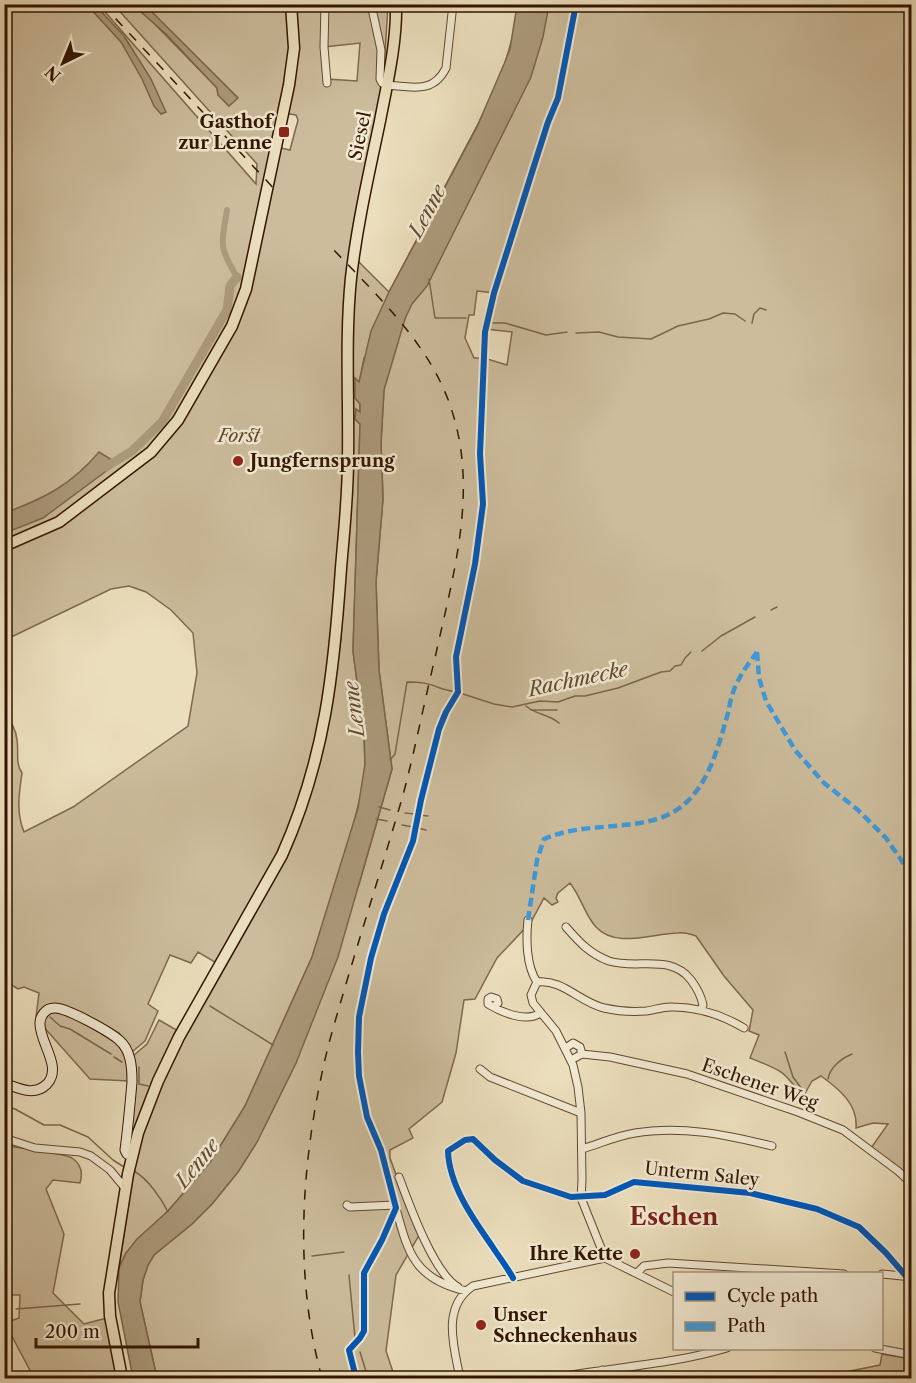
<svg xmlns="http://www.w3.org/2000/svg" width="916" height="1383" font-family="'Libre Caslon Text',serif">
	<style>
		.green { fill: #ccbc9c; stroke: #80684e; stroke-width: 1.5; fill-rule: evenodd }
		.water { fill: #ac9a7c; stroke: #7c654a; stroke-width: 1.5 }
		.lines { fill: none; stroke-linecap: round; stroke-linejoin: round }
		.stream { stroke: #7c654a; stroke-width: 1.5 }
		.canal { stroke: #ac9a7c; stroke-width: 6 }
		.river { stroke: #ac9a7c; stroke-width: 9 }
		.minor-casing { stroke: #61472f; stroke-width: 9 }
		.secondary-casing { stroke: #331500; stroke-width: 11 }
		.primary-casing { stroke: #331500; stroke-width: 13 }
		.minor { stroke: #f2ead3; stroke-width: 7 }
		.secondary { stroke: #f2ead3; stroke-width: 9 }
		.primary { stroke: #ebdebc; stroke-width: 10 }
		.rail { stroke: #331500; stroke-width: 1.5; stroke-dasharray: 10 10; stroke-linecap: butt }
		.quiet { stroke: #3e9adc; stroke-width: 4.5; stroke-dasharray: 9 4.5; stroke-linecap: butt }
		.cycleway-casing { stroke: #f2ead3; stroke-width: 10 }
		.cycleway { stroke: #0057b8; stroke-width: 6 }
		.poi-dot { fill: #8f2418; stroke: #f2ead3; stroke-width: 2 }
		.labels { text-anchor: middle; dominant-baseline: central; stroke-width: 5; stroke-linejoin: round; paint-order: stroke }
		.poi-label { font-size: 18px; font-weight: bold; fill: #331500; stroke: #f2ead3; text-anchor: end }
		.street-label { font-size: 18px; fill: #331500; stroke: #f2ead3 }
		.park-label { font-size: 18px; font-style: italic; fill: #61472f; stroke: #f2ead3 }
		.water-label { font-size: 20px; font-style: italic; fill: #634a32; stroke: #f2ead3 }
		.district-label { font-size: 24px; font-weight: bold; fill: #7a1f14; stroke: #f2ead3 }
	</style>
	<rect width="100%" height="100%" fill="#ebdebc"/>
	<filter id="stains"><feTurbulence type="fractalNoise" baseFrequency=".00333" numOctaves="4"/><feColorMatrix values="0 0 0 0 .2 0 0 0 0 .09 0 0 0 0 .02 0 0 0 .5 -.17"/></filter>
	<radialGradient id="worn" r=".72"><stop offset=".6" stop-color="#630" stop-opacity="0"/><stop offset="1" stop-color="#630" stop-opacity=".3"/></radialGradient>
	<path class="green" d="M 5,5 L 99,5 L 256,184 L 257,164 L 114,5 L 133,5 L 143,12 L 217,88 L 218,95 L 229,106 L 237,97 L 144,5 L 388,5 L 383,86 L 358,261 L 389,292 L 479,122 L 503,70 L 512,39 L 518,5 L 911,5 L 911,1178 L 871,1148 L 888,1124 L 873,1123 L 856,1128 C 858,1104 839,1089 821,1076 L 812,1081 L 803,1097 C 783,1070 781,1070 750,1058 L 759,1035 L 749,1031 L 753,1010 L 724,976 L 696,936 C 690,934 684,932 678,933 C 653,933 616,949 596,927 C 585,915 581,897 570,883 L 558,893 L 556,898 L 558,902 L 552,905 L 544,898 L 531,922 L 497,958 L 475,999 L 464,1000 L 456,1053 L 442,1102 L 409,1129 L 413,1138 L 390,1150 L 390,1158 L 405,1199 L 421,1232 L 396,1275 L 386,1351 L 395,1378 L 157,1378 L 140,1302 L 143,1280 L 148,1265 L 154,1255 L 192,1224 L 212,1204 L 238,1172 L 257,1142 L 296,1063 L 360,881 L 392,769 L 379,670 L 376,582 L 383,499 L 381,443 L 384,390 L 388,374 L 364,358 L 359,383 L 356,379 L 355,398 L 360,404 L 360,412 L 356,410 L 355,419 L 360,424 L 353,651 L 364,736 L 365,764 L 363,785 L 348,847 L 312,957 L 245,1106 L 211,1161 L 168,1211 L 126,1253 L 119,1268 L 135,1162 L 150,1109 L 182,1039 L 285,857 L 334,688 L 341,639 L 343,592 L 332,636 L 321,726 L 292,826 L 218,964 L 198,952 L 191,963 L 170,955 L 148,1004 L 158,1011 L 145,1041 L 132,1052 L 119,1033 L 99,1022 L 52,1006 L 40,1010 L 36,1017 L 39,993 L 24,987 L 18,989 L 5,981 L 5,714 C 11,722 16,729 17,740 C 19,751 15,763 22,773 C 19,793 16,813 24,832 L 73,807 L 188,726 L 197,673 L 193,633 L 171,610 L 146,592 L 129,586 L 111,589 L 5,640 ZM 360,43 L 357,81 L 327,79 L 324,47 ZM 283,113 L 296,115 L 298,120 L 290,150 L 276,147 ZM 477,291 L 494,293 L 486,329 L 512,332 L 507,365 L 484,358 L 474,358 L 465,338 L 469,315 L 474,315 Z
		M 53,1012 L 71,1015 L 118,1044 L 126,1056 L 128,1081 L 90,1079 L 41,1024 L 42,1017 Z
		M 159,1020 L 180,1032 L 132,1141 L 129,1141 L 133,1056 L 147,1044 Z
		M 4,1145 C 17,1148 63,1153 72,1158 C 81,1164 83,1173 80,1183 L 53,1180 L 46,1189 L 64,1234 L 53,1293 L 84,1324 L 107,1318 L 119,1378 L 34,1378 L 5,1323 L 19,1318 L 20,1295 L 5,1295 Z
		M 882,1354 L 911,1359 L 911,1378 L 793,1378 L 845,1372 L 880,1365 Z"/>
	<path class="water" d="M 87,5 L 95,5 L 124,36 L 151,79 L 166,112 L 161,114 L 154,106 L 142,79 L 121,42 Z
		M 133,5 L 144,5 L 152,12 L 238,98 L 229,106 L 218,95 L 217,88 L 166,34 Z
		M 517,5 L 549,5 L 543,37 L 531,77 L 427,286 L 412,304 L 405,319 L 384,390 L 381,443 L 383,499 L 376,582 L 379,670 L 392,769 L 338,957 L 296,1063 L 257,1142 L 238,1172 L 212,1204 L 192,1224 L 154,1255 L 148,1265 L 143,1280 L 140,1302 L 157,1378 L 133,1378 L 118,1302 L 119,1268 L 126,1253 L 137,1239 L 168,1211 L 211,1161 L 245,1106 L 312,957 L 358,808 L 365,764 L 364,736 L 353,651 L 360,424 L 355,419 L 356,409 L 360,412 L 360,404 L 355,398 L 355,378 L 359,382 L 371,331 L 389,292 L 477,127 L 504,64 L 510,49 Z
		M 99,452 L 117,463 L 43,518 L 5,533 L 5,513 C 45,498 71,485 99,452 Z"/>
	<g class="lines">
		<path class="stream" d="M 429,279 L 435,318 L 466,318
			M 493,323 L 505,323 L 546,335 L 567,332
			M 752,323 L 754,314 L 760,308 L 766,310
			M 576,333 L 599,332 L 618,337 L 651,339 L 678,326 L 709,319 L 723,313 L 735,314 L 745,321
			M 771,610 L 777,607
			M 702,651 L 721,636 L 755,617
			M 463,694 L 494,704 L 512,707 L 540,701 L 558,702 L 575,696 L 585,696 L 618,688 L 661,672 L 670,671 L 675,666 L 681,665 L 685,658 L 691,652
			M 526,706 C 536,715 549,714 559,723
			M 531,710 L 557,710
			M 390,760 L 395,754 L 407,682 C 421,682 428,683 440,688 C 445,690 450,690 454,692
			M 379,807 L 390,810
			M 405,813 L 414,814
			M 420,815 L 428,816
			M 376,819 L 387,821
			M 402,825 L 413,827
			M 418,828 L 426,830
			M 210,1006 L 273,1045
			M 50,1017 L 60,1026 L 70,1029 L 111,1054
			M 785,1052 L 793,1077 L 807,1096
			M 114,1057 L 122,1062
			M 139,1067 L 139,1084 L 148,1086
			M 828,1079 C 830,1067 842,1058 852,1054
			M 4,1106 L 15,1109 L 44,1125 L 60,1125 L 88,1137 L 113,1160 L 124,1167
			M 134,1171 C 148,1179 161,1198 168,1212
			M 312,1256 L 344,1252
			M 349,1275 L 355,1338
			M 16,1309 L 80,1304
			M 360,1352 L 368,1378"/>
		<path class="canal" d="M 227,210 C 221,247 219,247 238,279"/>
		<path class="river" d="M 106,467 L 132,451 L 162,422 L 227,310 L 230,286 L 237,277"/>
		<g class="minor-casing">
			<path id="minor" d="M 325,4 L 324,47 L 327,83
				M 371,4 L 381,50 L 380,79 L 382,83 L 387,85 C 412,87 433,94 446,68 L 453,4
				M 528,920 C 526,938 526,966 537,982
				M 566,927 C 579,942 590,954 609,961 C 637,970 670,953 691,980 C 697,988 701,995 703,1005 L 701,1010
				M 537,982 L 531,995 L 533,1003 L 556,1031 L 573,1065 L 578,1087 L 581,1113 L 582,1180 L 581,1198 L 605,1258
				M 537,982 C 563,979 579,1002 604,1008 C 617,1011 633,1012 646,1011 C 655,1010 664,1006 673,1007 C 699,1007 722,1015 744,1028
				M 494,1007 L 498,1003 L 497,999 L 491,997 L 488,999 L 488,1004 C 501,1012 526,1023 540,1013
				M 566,1048 L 573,1043 L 580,1047 L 582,1054 L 571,1060
				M 582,1054 L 610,1057 L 687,1074 L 798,1112 L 843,1130 L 898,1171 L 912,1184
				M 480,1069 L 490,1077 L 581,1113
				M 4,1138 L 35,1148 L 80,1152 L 91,1156 L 110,1170 L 125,1188
				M 582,1149 C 599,1144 616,1136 635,1133 C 681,1125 727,1135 772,1146
				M 399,1177 C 409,1204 434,1274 458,1287
				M 347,1205 L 350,1207 L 395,1205 C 408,1253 414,1279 466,1291
				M 637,1273 L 644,1266 L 668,1263 L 844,1274
				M 882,1274 L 912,1277
				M 513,1278 C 507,1267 499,1257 492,1246 C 473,1219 449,1185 448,1151 L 465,1140 L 473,1139 L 495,1160 L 523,1181 L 571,1197 L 605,1195 L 634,1182 L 750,1193 L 817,1209 L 859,1227 L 886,1253 L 905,1275
				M 875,1348 L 912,1355
				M 602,1370 L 604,1378
				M 460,1378 C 454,1347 441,1307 473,1286 L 605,1258 L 674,1292
				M 554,1378 C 612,1367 670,1365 727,1348"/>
		</g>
		<g class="secondary-casing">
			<path id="secondary" d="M 4,1083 C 18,1088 34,1097 47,1084 C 63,1067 39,1042 40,1023 C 40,1016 46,1008 54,1008 C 66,1007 110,1032 119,1040 C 131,1050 132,1067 132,1082 C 130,1105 128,1128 125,1150 L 127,1154 L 132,1156"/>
		</g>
		<g class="primary-casing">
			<path id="primary" d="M 4,546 L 59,522 L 151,452 L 178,420 L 232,326 L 246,289 L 289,85 L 294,48 L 291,4
				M 122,1378 L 110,1316 L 109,1293 L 128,1174 L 138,1133 L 158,1081 L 179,1037 L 282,855 C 325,759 334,672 341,568 C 344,532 348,496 348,459 C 349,399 345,337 351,278 C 357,225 369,173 380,121 C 387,84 397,43 396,4"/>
		</g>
		<use href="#minor" class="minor"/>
		<use href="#secondary" class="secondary"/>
		<use href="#primary" class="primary"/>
		<path class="rail" d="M 102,4 L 279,194
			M 322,1378 C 292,1270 302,1151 329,1043 C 352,960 379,878 403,795 C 415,750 424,703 435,658 C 453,575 479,491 451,408 C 430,344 378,297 333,249"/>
		<path class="quiet" d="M 757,652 L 759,678 L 766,701 L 795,750 L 824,783 L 858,810 L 886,838 L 912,876
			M 528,920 L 537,860 L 544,839 C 582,823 620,830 657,819 C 704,805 716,755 728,713 C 730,703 732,692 737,683 C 742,672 750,662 757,652"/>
		<g class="cycleway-casing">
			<path id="cycleway" d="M 513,1278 C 507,1267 499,1257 492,1246 C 473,1219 449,1185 448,1151 L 465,1140 L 473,1139 L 495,1160 L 523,1181 L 571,1197 L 605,1195 L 634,1182 L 750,1193 L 817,1209 L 859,1227 L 886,1253 L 905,1275
				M 356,1378 L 349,1350 L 360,1338 L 364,1331 L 364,1273 L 382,1240 L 396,1208 L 381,1150 L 367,1117 L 359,1076 L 358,1052 L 359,1017 L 371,958 L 384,914 L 413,841 L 421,800 L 439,729 L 446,712 L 458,692 L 456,657 L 475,564 L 483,504 L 480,454 L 485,332 L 494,293 L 533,169 L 548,122 L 558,98 L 576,4"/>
		</g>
		<use href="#cycleway" class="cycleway"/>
	</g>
	<g class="poi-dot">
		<rect x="278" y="126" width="12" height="12" rx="3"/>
		<circle cx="238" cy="461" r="6"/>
		<circle cx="635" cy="1254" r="6"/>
		<circle cx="481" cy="1325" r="6"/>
	</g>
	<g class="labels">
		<g class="poi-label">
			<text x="272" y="122">Gasthof<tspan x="272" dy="21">zur Lenne</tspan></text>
			<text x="250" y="461" text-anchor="start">Jungfernsprung</text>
			<text x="623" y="1254">Ihre Kette</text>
			<text x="493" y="1315" text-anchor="start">Unser<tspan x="493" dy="21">Schneckenhaus</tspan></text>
		</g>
		<g class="street-label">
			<text transform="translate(360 136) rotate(-78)">Siesel</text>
			<text transform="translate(760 1084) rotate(19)">Eschener Weg</text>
			<text transform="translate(702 1174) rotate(6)">Unterm Saley</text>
		</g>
		<g class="park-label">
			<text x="239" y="436">Forst</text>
		</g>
		<g class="water-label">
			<text transform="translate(427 211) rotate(-62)">Lenne</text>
			<text transform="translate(578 679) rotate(-12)">Rachmecke</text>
			<text transform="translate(354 709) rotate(-97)">Lenne</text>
			<text transform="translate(197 1163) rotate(-51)">Lenne</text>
		</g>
		<g class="district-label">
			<text x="674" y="1216">Eschen</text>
		</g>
	</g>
	<rect width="916" height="1383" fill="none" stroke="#ebdebc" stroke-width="24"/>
	<rect x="6" y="6" width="904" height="1371" fill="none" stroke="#331500" stroke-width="3"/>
	<rect x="12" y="12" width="892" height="1359" fill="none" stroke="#331500" stroke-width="1.5"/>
	<rect x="673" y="1272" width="210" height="78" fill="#f2ead3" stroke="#a6957f" stroke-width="1.5"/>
	<rect x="685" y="1292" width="30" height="9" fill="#0057b8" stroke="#a6957f" stroke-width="1.5"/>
	<text x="727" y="1302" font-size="18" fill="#331500">Cycle path</text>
	<rect x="685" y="1322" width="30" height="9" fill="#3e9adc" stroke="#a6957f" stroke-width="1.5"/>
	<text x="727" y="1332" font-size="18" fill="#331500">Path</text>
	<g transform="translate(63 63) rotate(223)" stroke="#f2ead3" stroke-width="4.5" paint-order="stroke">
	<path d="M0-4.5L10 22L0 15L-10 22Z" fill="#331500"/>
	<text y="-9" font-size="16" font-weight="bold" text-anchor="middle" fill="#331500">N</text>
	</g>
	<path d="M36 1338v9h162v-9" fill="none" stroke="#331500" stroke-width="3"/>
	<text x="45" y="1338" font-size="18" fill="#331500" stroke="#f2ead3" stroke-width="4.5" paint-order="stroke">200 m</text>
	<rect width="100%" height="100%" filter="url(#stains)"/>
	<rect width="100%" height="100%" fill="url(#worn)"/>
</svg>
